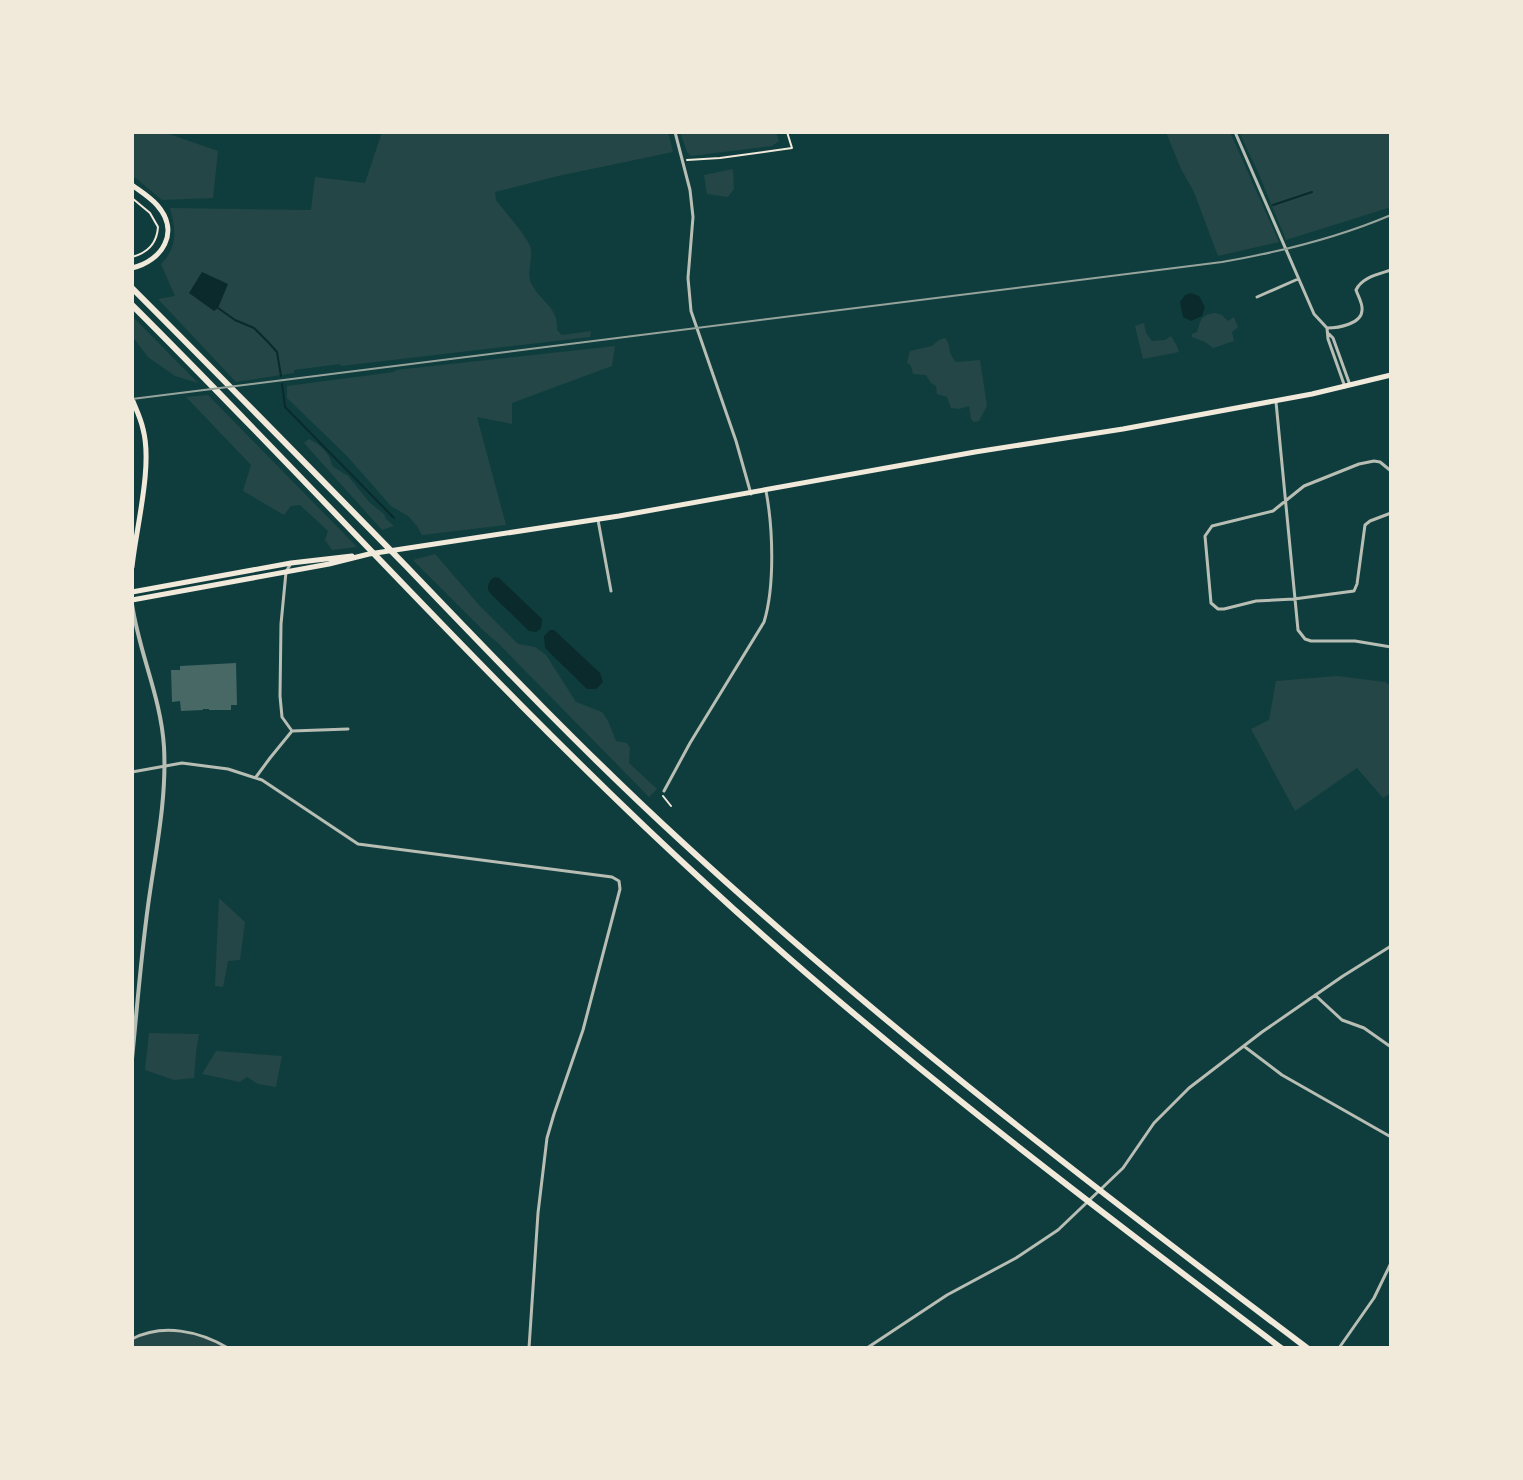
<svg xmlns="http://www.w3.org/2000/svg" width="1523" height="1480" font-family="Raleway,sans-serif">
	<style>
		.green { fill: #244646 }
		.water { fill: #0a2a2b }
		.lines { fill: none; stroke-linecap: round; stroke-linejoin: round }
		.stream { stroke: #0a2a2b; stroke-width: 2 }
		.building { fill: #486865 }
		.path { stroke: #f1e9da; stroke-width: 2 }
		.minor { stroke: #b8beb3; stroke-width: 3 }
		.tertiary { stroke: #b8beb3; stroke-width: 4 }
		.secondary { stroke: #f1e9da; stroke-width: 5 }
		.primary { stroke: #f1e9da; stroke-width: 5 }
		.motorway { stroke: #f1e9da; stroke-width: 6 }
		.rail { stroke: #97a49c; stroke-width: 2 }
	</style>
	<rect width="100%" height="100%" fill="#0f3d3e"/>
	<path class="green" d="M 143,132 L 163,132 L 218,151 L 213,198 L 162,200 L 132,175 L 132,135 Z
		M 382,132 L 424,133 L 425,132 L 668,132 L 673,152 L 558,176 L 495,192 L 496,200 C 504,211 526,235 530,246 C 534,258 526,272 531,283 C 540,302 559,307 557,330 L 562,335 L 591,331 L 590,337 L 341,366 L 340,364 L 294,370 L 294,373 L 236,382 L 158,299 L 175,296 L 161,264 C 178,247 176,230 170,208 L 311,210 L 315,177 L 365,183 Z
		M 680,132 L 776,132 L 779,141 L 772,146 L 691,156 L 687,152 Z
		M 1166,132 L 1230,132 L 1279,242 L 1218,256 L 1194,192 L 1181,169 Z
		M 1239,132 L 1391,132 L 1391,207 L 1286,240 L 1258,172 Z
		M 733,169 L 734,189 L 728,197 L 707,194 L 704,175 Z
		M 1215,313 L 1222,315 L 1228,321 L 1234,317 L 1238,327 L 1232,332 L 1234,341 L 1213,348 L 1205,342 L 1192,337 L 1192,334 L 1197,332 C 1201,320 1200,315 1215,313 Z
		M 132,316 L 198,383 L 175,376 L 148,357 L 132,336 Z
		M 1144,323 L 1146,333 L 1152,341 L 1165,340 L 1171,336 L 1177,346 L 1179,352 L 1143,359 L 1135,326 Z
		M 945,338 C 952,346 946,350 956,362 L 980,360 L 987,406 L 979,421 L 974,422 L 971,419 L 969,406 L 959,409 L 951,408 L 947,397 L 937,394 L 936,386 L 931,383 L 926,375 L 913,374 L 911,366 L 907,362 L 910,351 L 932,346 L 939,340 Z
		M 615,346 L 612,366 L 512,403 L 512,424 L 477,417 L 506,525 L 422,535 L 417,526 L 408,516 L 391,506 L 347,456 L 287,398 L 287,386 L 394,372 L 396,370 Z
		M 208,395 L 357,547 L 332,550 L 325,540 L 328,531 L 300,505 L 291,506 L 284,515 L 243,491 L 251,465 L 186,397 Z
		M 309,439 C 320,445 330,452 332,466 L 348,476 L 370,503 L 384,514 L 386,519 L 394,526 L 382,530 L 304,443 Z
		M 435,554 L 479,605 L 518,644 L 535,647 L 546,655 L 576,702 L 602,712 L 608,721 L 616,741 L 627,743 L 630,748 L 629,763 L 657,789 L 649,797 L 500,645 L 485,632 L 413,560 Z
		M 1337,676 L 1385,682 L 1391,686 L 1391,793 L 1383,798 L 1357,768 L 1295,811 L 1251,729 L 1269,720 L 1276,681 Z
		M 219,898 L 245,922 L 240,960 L 228,961 L 223,987 L 215,986 Z
		M 149,1033 L 199,1034 L 196,1053 L 194,1078 L 174,1080 L 145,1070 Z
		M 216,1051 L 282,1056 L 276,1087 L 258,1084 L 247,1077 L 240,1082 L 202,1074 Z
		M 177,1330 L 206,1337 L 227,1348 L 132,1348 L 132,1339 L 153,1332 Z"/>
	<path class="water" d="M 202,272 L 228,284 L 218,308 L 214,311 L 189,293 Z
		M 1191,293 L 1199,296 L 1205,307 L 1202,316 L 1191,321 L 1183,317 L 1180,302 L 1185,295 Z
		M 495,577 L 499,578 L 542,619 C 542,625 542,629 536,632 L 529,631 L 493,596 L 488,590 C 488,584 489,580 495,577 Z
		M 550,630 L 554,630 L 600,673 L 603,682 L 596,689 L 587,689 L 545,648 L 544,636 Z"/>
	<g class="lines">
		<path class="stream" d="M 1273,205 L 1312,192
			M 218,308 L 235,320 L 254,328 L 269,343 L 277,352 L 281,376
			M 282,384 L 285,407 L 394,518"/>
	</g>
	<path class="building" d="M 236,663 L 237,705 L 231,705 L 231,710 L 209,710 L 209,709 L 203,709 L 203,710 L 181,711 L 180,701 L 172,702 L 171,670 L 180,670 L 180,666 Z"/>
	<g class="lines">
		<path class="path" d="M 687,160 L 720,158 L 792,148 L 787,132
			M 132,198 L 150,213 L 158,227 C 157,243 147,253 132,257
			M 663,796 L 671,806"/>
		<path class="minor" d="M 675,132 L 690,190 L 693,217 L 688,278 L 691,311 L 736,441 L 751,494
			M 1235,132 L 1314,314 L 1327,328 L 1328,339 L 1345,387
			M 1257,297 L 1298,279
			M 1327,328 C 1338,328 1362,324 1362,310 C 1363,304 1358,296 1356,290 C 1362,277 1379,274 1391,270
			M 1329,334 L 1333,338 L 1350,385
			M 1276,402 L 1298,630 L 1305,639 L 1311,641 L 1355,641 L 1391,647
			M 1391,471 L 1380,462 L 1374,461 L 1359,464 L 1304,486 L 1273,511 L 1212,526 L 1205,536 L 1211,603 L 1218,609 L 1224,609 L 1256,601 L 1294,599 L 1354,591 L 1357,584 L 1365,525 L 1370,521 L 1391,513
			M 598,520 L 611,591
			M 291,563 L 286,572 L 281,624 L 280,696 L 282,717 L 292,731
			M 292,731 L 348,729
			M 132,772 L 182,763 L 228,769 L 262,780 L 358,844 L 612,877 L 619,881 L 620,889 L 583,1030 L 554,1114 L 547,1138 L 538,1213 L 529,1348
			M 256,777 L 270,758 L 292,731
			M 664,791 L 690,743 L 764,622 C 775,586 773,528 766,491
			M 1315,995 L 1342,1020 L 1364,1028 L 1391,1047
			M 1245,1047 L 1282,1075 L 1391,1137
			M 132,1339 C 163,1323 199,1331 228,1348
			M 867,1348 L 947,1295 L 1016,1258 L 1058,1230 L 1123,1168 L 1154,1123 L 1189,1088 L 1262,1032 L 1343,976 L 1391,946
			M 1339,1348 L 1374,1298 L 1391,1263"/>
		<path class="tertiary" d="M 132,604 C 139,653 161,697 164,747 C 167,800 155,854 148,906 C 141,957 137,1008 132,1059"/>
		<path class="secondary" d="M 132,185 C 140,191 150,197 157,205 C 181,232 162,261 132,268
			M 132,399 C 136,409 141,419 143,429 C 153,466 136,528 132,567"/>
		<path class="primary" d="M 132,592 L 291,563 L 352,556
			M 132,600 L 329,564 L 369,554 L 619,516 L 975,452 L 1123,429 L 1312,394 L 1391,375"/>
		<path class="motorway" d="M 132,288 C 224,380 315,473 406,566 C 496,660 586,754 682,842 C 880,1024 1093,1187 1307,1348
			M 132,305 C 324,496 504,699 704,882 C 886,1050 1084,1199 1281,1348"/>
		<path class="rail" d="M 132,399 L 1222,262 C 1280,252 1337,238 1391,215"/>
	</g>
	<rect width="1523" height="1480" fill="none" stroke="#f1e9da" stroke-width="268"/>
</svg>
